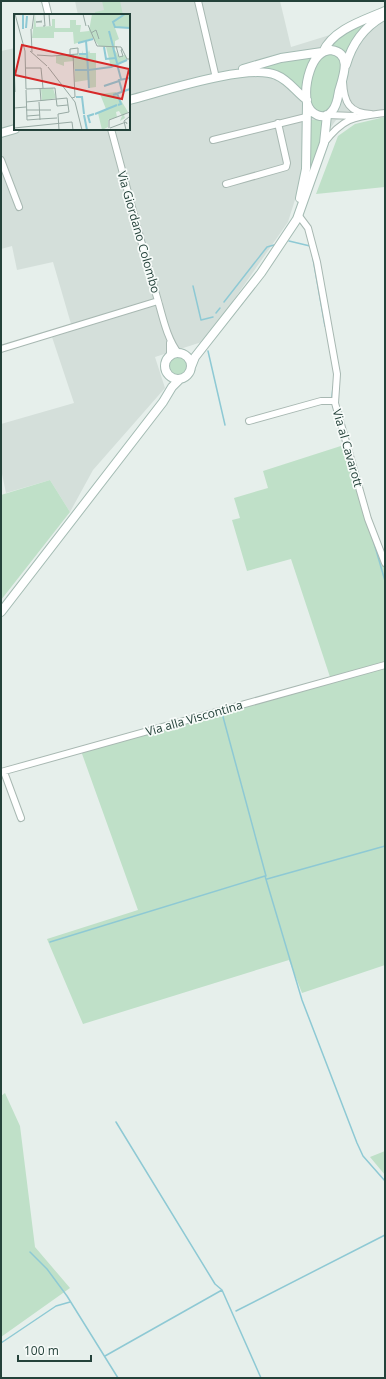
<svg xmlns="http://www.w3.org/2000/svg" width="386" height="1379" font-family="'Open Sans',sans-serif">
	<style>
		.built { fill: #d4dfda }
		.green { fill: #bfe0c8 }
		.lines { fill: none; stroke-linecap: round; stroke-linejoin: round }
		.stream { stroke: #8ec9d4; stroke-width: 1.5 }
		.street-casing { stroke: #a8b8b2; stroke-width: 8 }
		.secondary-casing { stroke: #a4bbb3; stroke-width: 10 }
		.street { stroke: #fff; stroke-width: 6 }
		.secondary { stroke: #fff; stroke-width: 8 }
		.labels { text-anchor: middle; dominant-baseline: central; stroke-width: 3.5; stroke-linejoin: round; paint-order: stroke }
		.street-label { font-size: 12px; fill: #24423a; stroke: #f7fbf9 }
		.inset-river { fill: none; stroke: #8ec9d4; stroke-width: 2 }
		.inset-road { fill: none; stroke: #98aaa4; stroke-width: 1 }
		.view { fill: #d62828; fill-opacity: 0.15; stroke: #d62828; stroke-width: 2 }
		.inset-edge { fill: none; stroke: #24423a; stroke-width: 2 }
	</style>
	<rect width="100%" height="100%" fill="#e6efeb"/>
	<path class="built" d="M 75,1 L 280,1 L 291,47 L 359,26 L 385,13 L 385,111 L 336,120 L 304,165 L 299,187 L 288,222 L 205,341 L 155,357 L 165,388 L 93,470 L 70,512 L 50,480 L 6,493 L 1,469 L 1,424 L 74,403 L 52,337 L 163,303 L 151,269 L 145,271 L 154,299 L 71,324 L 53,262 L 17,270 L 12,246 L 1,249 L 1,51 L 15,48 L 15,129 L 129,129 L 129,15 L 78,15 Z"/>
	<path class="green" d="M 102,1 L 120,1 L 123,15 L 96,15 L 95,12 L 104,10 Z
		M 372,19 L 346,53 L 334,46 L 333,44 L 340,36 Z
		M 335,53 L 343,64 L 332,108 L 323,113 L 311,108 C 307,85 311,73 324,54 Z
		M 315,55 L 302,92 L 289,78 L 264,67 Z
		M 385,117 L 385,187 L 316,194 L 338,136 L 355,124 Z
		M 329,119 L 313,164 L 311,164 L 311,120 Z
		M169 366a9 9 0 1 1 18 0a9 9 0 1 1-18 0Z
		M 347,444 L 367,519 L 385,567 L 385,662 L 330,677 L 291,559 L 247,571 L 232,520 L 240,518 L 234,498 L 268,488 L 263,471 Z
		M 50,480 L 70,512 L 1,600 L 1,495 Z
		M 385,667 L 385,965 L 302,993 L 289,960 L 83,1024 L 47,939 L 138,910 L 81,751 Z
		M 5,1093 L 20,1126 L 35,1247 L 70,1288 L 1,1337 L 1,1096 Z
		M 385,1151 L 385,1175 L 370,1157 Z"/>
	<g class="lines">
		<path class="stream" d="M 289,241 L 310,246
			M 312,253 L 325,326
			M 193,286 L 201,320 L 213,317
			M 224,302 L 267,247 L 274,245
			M 216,313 L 220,308
			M 208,351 L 225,425
			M 332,397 L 333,387
			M 333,406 L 336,416
			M 372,536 L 385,581
			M 222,713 L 266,876
			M 267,879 L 385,846
			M 50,942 L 265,876 L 302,1000 L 357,1143 L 363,1156 L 385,1181
			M 116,1122 L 215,1284 L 222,1290
			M 30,1252 L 47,1269 L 67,1296 L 118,1378
			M 236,1311 L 385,1235
			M 1,1343 L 56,1306 L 70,1302
			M 105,1356 L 222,1290 L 261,1378"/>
		<g class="street-casing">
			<path id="street" d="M 45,1 L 48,13
				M 198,1 L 216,78
				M 343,82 C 344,102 349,113 371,114
				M 328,115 L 354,116
				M 111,129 C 126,184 140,239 156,294 C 162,313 166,338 179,354
				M 213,140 L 306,117
				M 324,143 C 344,117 354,117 385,113
				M 1,160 L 19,207
				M 226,184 L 286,167 L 287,163 L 278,123
				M 299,216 L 308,228 L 317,262 L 337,374 L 335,403 L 368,519 L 385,563
				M 1,349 L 158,301
				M 170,357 L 170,343
				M 249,421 L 321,401 L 335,401
				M 1,772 L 385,665
				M 4,772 L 21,818"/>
		</g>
		<g class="secondary-casing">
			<path id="secondary" d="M 331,50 C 353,53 343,77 339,91 C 338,97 337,106 332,111 C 324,122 310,114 307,103 C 304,86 310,51 331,50 Z
				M 323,52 C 333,29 365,20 385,11
				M 346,65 C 352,44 363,28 382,17
				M 243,69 L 281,58 L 322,52
				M 129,100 C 161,92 248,63 276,75 C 289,80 296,92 307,100
				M 1,133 L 15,129
				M 300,198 L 306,169 L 307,104
				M165 366a13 13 0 1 1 26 0a13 13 0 1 1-26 0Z
				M 191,367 L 195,357 L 261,273 L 297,219 L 324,143 L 327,115
				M 1,612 L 163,402 L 172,387 L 180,379"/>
		</g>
		<use href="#street" class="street"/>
		<use href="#secondary" class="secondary"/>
	</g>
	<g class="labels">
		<g class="street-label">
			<text transform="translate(139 232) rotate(74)">Via Giordano Colombo</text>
			<text transform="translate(348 448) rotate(74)">Via al Cavarott</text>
			<text transform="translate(194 718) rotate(-16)">Via alla Viscontina</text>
		</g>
	</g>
	<g transform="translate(14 14)">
		<rect width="116" height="116" fill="#e6efeb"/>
		<path d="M 21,0 L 22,13 L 38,12 L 38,5 L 41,5 L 41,14 L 56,14 L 56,6 L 62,6 L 62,11 L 67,11 L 66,18 L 75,17 L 78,0 L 116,0 L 116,14 L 101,14 L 105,25 L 101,27 L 101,36 L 105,43 L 111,41 L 113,46 L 97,53 L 92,33 L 85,32 L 79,24 L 60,30 L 59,18 L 40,18 L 40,24 L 18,24 ZM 69,36 L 69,40 L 74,39 L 75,36 L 76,39 L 82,39 L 82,73 L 75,74 L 74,66 L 61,68 L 60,47 L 50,48 L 50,52 L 42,49 L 42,42 L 68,40 ZM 39,74 L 42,84 L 28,87 L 27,75 ZM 102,78 L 114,98 L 110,101 L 111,104 L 106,107 L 108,102 L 105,97 L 102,98 L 103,103 L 94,106 L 94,113 L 88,116 L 84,99 L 92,95 L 86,80 Z" fill="#bfe0c8"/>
		<path class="inset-river" d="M 111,0 L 99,8 L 101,13 L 116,14M 12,14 L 13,2M 9,15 L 9,0M 95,17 L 99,32M 72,27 L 73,39M 64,29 L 79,25M 90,33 L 92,45 L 102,44M 99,33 L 103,49M 103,50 L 107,65M 61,56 L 74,56 L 73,40 L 65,40M 90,72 L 105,67M 75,74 L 74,56 L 97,53 L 113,46M 108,77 L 105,66 L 116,64M 103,79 L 107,90 L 104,91M 99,81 L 116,75M 62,83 L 68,83 L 70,100M 81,100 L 103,91M 70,101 L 73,116M 76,109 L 74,102 L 80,100"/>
		<path class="inset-road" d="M 1,0 L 11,37M 35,0 L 36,12M 69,0 L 72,12M 28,7 L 22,8 L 28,8M 74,11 L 83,32 L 107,33 L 113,45 L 116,45M 29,12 L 31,12 L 30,0M 17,15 L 18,38M 18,15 L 20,0M 77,19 L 82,16 L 85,25M 102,32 L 105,43 L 109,42 L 107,36 L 109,35M 11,37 L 12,75M 16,37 L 33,52M 23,41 L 38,42 L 64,40 L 64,34 L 56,35 L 56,41M 0,48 L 1,78M 34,53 L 61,88 L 68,116M 11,54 L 27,54M 27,54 L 29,74M 26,74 L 27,87M 12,75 L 41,74 L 43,92 L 54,91M 12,76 L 13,106M 58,84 L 61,83 L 59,40M 12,88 L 53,84 L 55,98 L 44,100 L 45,116M 25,88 L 26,106M 0,94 L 12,93M 12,96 L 37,96M 13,102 L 26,101M 26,105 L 43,104M 13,106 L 26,105M 0,114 L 58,108 L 59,116M 95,114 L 95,106 L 116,98M 96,114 L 112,108 L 113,110M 112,116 L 110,107 L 115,103"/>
		<path class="view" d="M 8,31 L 115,55 L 108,85 L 1,61 Z"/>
		<rect width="116" height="116" class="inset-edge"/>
	</g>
	<rect width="386" height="1379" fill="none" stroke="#24423a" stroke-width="4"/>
	<path d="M18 1355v6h73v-6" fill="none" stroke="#24423a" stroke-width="2"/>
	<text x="24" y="1355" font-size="12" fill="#24423a" stroke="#f7fbf9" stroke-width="3" paint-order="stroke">100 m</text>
</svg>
